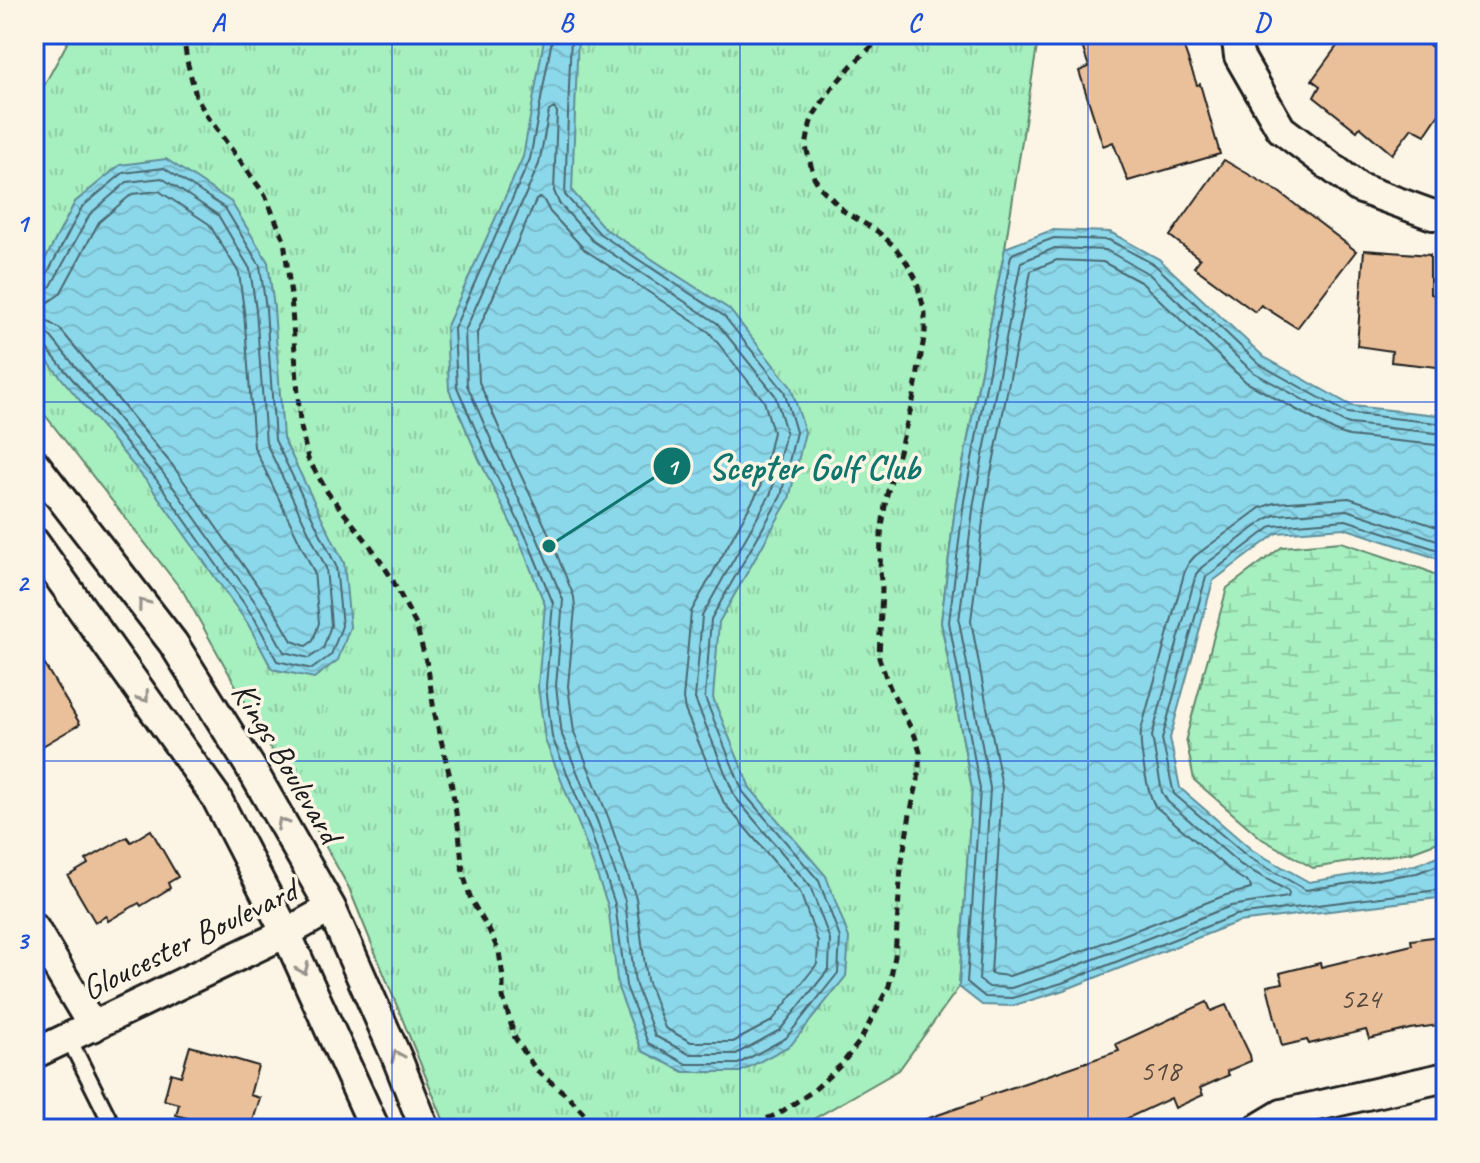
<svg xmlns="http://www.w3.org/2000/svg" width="1480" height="1163" font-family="Caveat,sans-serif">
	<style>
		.grass { fill: url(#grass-tufts); stroke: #61866d; stroke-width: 2 }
		.wetland { fill: url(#wetland-marsh); stroke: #61866d; stroke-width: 2 }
		.water { fill: url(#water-waves); stroke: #5f8d98; stroke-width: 2 }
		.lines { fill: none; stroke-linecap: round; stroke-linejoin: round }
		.shore { stroke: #49676f; stroke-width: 2 }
		.building { fill: #eac09a; stroke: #1c1c1c; stroke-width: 2 }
		.lane-casing { stroke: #1c1c1c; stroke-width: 20 }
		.street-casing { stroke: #1c1c1c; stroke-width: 34 }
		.path { stroke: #1c1c1c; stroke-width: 5; stroke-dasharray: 8 6; stroke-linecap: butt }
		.lane { stroke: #fcf5e5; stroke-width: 14 }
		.street { stroke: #fcf5e5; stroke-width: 28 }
		.oneway { stroke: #97938b }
		.grid { fill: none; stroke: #1d4ed8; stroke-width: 2; stroke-opacity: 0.55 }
		.labels { text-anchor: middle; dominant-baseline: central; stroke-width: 7; stroke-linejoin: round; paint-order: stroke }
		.number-label { font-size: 30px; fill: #50453c }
		.street-label { font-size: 34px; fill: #1c1c1c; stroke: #fcf5e5 }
		.leader { fill: none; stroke: #0f766e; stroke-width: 3 }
		.callout-dot { fill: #0f766e; stroke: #fcf5e5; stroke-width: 3 }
		.mark-label { font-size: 24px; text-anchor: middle; font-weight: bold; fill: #fff }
		.callout-label { font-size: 36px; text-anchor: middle; font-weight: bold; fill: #0f766e; stroke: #fcf5e5; stroke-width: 7; stroke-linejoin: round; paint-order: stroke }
		.neatline { fill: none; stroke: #1d4ed8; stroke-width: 3 }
		.grid-label { font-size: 26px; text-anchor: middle; font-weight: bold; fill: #1d4ed8 }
	</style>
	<defs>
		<pattern id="grass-tufts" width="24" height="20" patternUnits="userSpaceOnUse" patternTransform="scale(2)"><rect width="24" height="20" fill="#a6efbe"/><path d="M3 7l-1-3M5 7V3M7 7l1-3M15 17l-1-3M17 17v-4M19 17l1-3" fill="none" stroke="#8ecca3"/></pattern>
		<pattern id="wetland-marsh" width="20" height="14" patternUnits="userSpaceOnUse" patternTransform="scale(2)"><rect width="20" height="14" fill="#a6efbe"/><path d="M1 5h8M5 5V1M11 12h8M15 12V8" fill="none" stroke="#8ecca3"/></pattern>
		<pattern id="water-waves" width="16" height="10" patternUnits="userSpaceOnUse" patternTransform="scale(2)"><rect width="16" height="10" fill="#8cd8eb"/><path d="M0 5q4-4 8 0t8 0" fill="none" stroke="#78b9c9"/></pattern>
	</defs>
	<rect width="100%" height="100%" fill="#fcf5e5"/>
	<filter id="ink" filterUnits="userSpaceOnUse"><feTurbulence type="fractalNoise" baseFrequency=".0125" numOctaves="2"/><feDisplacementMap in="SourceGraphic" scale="16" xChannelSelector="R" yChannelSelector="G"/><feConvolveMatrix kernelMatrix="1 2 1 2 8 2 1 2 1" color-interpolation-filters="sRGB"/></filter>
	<g filter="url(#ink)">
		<path class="grass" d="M 72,34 L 1039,34 L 1005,248 L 956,500 L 941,622 L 972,789 L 959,987 L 899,1070 L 796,1129 L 447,1129 L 349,888 L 184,593 L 34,401 L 34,104 Z"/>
		<path class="wetland" d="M 1341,542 L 1425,570 L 1446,580 L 1446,839 L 1411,852 L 1313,868 L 1262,839 L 1194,780 L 1186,738 L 1227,588 L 1282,547 Z"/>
		<path class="water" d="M 545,34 L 578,34 L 572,191 L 604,228 L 729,309 L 791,387 L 805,432 L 789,499 L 719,622 L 713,698 L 750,788 L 826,876 L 849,938 L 846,976 L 791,1045 L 740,1072 L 684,1072 L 642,1051 L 618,988 L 608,906 L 581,830 L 545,740 L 538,686 L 545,605 L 520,542 L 479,459 L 449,390 L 446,328 L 523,157 Z
			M 166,159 L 231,202 L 268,262 L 274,308 L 283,438 L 344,563 L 350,627 L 338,660 L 314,678 L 272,669 L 248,624 L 149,484 L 34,345 L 34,281 L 75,202 L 120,165 Z
			M 1052,230 L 1110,232 L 1159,259 L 1264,357 L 1352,406 L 1446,416 L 1446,563 L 1433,557 L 1344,528 L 1277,533 L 1213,581 L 1170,738 L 1180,788 L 1252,850 L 1309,882 L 1415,865 L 1446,853 L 1446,897 L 1238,922 L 1064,990 L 1012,1006 L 982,1005 L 959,987 L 972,789 L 941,622 L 956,500 L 1005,248 Z"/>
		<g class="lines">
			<path class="shore" d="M 553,34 L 530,159 L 454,329 L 457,387 L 487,456 L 527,539 L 553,603 L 546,686 L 552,737 L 589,827 L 615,904 L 626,986 L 648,1043 L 686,1064 L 738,1064 L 786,1038 L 838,973 L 840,938 L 819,881 L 743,792 L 705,698 L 711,619 L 781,496 L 796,432 L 784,391 L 724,316 L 600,234 L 565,195 L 571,34
				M 554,108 L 557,112 L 554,191 L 559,203 L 593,241 L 717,323 L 775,395 L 786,432 L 771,493 L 702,616 L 695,699 L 735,797 L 810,886 L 830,940 L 829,969 L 780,1030 L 736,1054 L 689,1054 L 655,1036 L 635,983 L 625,901 L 598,823 L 562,735 L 556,686 L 563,600 L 536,535 L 496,451 L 467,385 L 465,331 L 539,164 L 549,111 Z
				M 540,198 L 543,199 L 550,212 L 585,250 L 709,332 L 764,401 L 773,432 L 760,488 L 691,612 L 683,699 L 685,710 L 724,803 L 800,892 L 818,942 L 817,964 L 772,1021 L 733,1042 L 691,1042 L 665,1028 L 647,980 L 636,898 L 609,819 L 574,732 L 568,686 L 575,608 L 574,597 L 547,530 L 507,446 L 479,382 L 477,333 L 536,200 Z
				M 34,282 L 40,281 L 45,278 L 82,207 L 123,173 L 164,168 L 225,208 L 260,266 L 266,309 L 275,440 L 336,566 L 342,626 L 331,655 L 312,669 L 277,661 L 255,619 L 156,479 L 43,344 L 34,341
				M 34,292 L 43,291 L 51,286 L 90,214 L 127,182 L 162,178 L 218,215 L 250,269 L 256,310 L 266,443 L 326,568 L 331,625 L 323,649 L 309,658 L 284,652 L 263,613 L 163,473 L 51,337 L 43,332 L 34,331
				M 34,304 L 47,303 L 60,294 L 99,222 L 132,194 L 159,191 L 209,224 L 239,273 L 244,311 L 254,447 L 314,572 L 319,623 L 313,641 L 306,646 L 292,641 L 272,606 L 173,466 L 60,329 L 47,321 L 34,319
				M 1446,424 L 1347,413 L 1259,364 L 1155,265 L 1109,240 L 1054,238 L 1014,253 L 1011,256 L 964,501 L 949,622 L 980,789 L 967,982 L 985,997 L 1012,998 L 1062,983 L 1236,915 L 1446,889
				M 1446,434 L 1350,424 L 1343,422 L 1253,372 L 1149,274 L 1106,250 L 1055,248 L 1021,262 L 974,502 L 959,621 L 990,788 L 979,980 L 989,987 L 1011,988 L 1058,973 L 1231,906 L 1288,897 L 1289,894 L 1288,891 L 1241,865 L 1168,802 L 1162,792 L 1152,736 L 1196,574 L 1202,567 L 1266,519 L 1275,515 L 1347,510 L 1446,543
				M 1446,446 L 1349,436 L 1337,432 L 1246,382 L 1142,283 L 1103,262 L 1057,260 L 1031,271 L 985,504 L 971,621 L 1002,787 L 991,974 L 1009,976 L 1054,962 L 1226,895 L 1251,889 L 1250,884 L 1233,873 L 1155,806 C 1147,792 1139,746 1141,730 L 1184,574 L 1188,564 L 1195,556 L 1260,508 L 1274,503 L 1349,498 L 1446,530
				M 1446,554 L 1435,549 L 1346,520 L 1272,526 L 1206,577 L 1162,739 L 1174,794 L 1248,857 L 1306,890 L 1417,873 L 1446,862"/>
		</g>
		<path class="building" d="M 1078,34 L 1179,34 L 1197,85 L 1200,84 L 1220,154 L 1128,181 L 1113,142 L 1103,146 L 1079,71 L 1089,67 Z
			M 1346,34 L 1415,34 L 1446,58 L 1446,104 L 1425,135 L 1412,128 L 1392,154 L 1360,127 L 1357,131 L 1314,97 L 1320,86 L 1312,80 Z
			M 1224,160 L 1279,192 L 1356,251 L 1297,328 L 1261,305 L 1255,312 L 1194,267 L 1200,259 L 1170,236 Z
			M 1364,250 L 1430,255 L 1430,294 L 1446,297 L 1446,368 L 1391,362 L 1392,351 L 1357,346 Z
			M 34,647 L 80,724 L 34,751 Z
			M 151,830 L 178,877 L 168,883 L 170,888 L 141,906 L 139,903 L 108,921 L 106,916 L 95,922 L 68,876 L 88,864 L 86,860 L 127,837 L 131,842 Z
			M 1446,935 L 1446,1024 L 1410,1029 L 1369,1039 L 1366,1030 L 1309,1044 L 1307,1040 L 1282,1046 L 1267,986 L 1283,983 L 1280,973 L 1320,963 L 1321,967 L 1412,945 L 1411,940 Z
			M 1207,1002 L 1211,1011 L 1226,1005 L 1250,1055 L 1251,1061 L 1227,1071 L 1229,1075 L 1200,1088 L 1203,1095 L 1175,1108 L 1171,1098 L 1104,1129 L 910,1129 L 909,1125 L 981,1100 L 981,1098 L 1119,1051 L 1116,1044 Z
			M 190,1046 L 258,1066 L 250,1095 L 260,1098 L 252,1124 L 237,1120 L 235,1129 L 226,1129 L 176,1115 L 179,1104 L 164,1100 L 171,1073 L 181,1076 Z"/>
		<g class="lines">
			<g class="lane-casing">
				<path id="lane" d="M 69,1039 L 114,1129"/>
			</g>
			<g class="street-casing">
				<path id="street" d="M 1236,34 L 1239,56 L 1281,129 L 1359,188 L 1433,215 L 1446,214
					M 34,463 L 173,643 L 251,768 L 331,908 L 397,1058 L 425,1129
					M 34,542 L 216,797 L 286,933 L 375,1129
					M 34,928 L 93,1027
					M 34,1054 L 286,933 L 331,908
					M 1257,1129 L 1282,1114 L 1446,1077"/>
			</g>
			<path class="path" d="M 183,34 L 187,61 L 196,96 L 205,113 L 265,195 L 284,240 L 291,296 L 300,423 L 308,459 L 328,493 L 369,544 L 391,577 L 416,625 L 428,668 L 434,711 L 451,781 L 459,832 L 463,873 L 471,900 L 489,930 L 499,952 L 503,977 L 503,997 L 515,1038 L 536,1070 L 568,1096 L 597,1127 L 611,1129
				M 741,1129 L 778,1114 L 813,1091 L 841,1065 L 860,1041 L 889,986 L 895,956 L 901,867 L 910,814 L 918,780 L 920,752 L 915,736 L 890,688 L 879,658 L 882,589 L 880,572 L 881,535 L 886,498 L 913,401 L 925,332 L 925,313 L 916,279 L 907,263 L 894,246 L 877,231 L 845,212 L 820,187 L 814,177 L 806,147 L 810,125 L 813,116 L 832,88 L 852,65 L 885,34"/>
			<use href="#lane" class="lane"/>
			<use href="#street" class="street"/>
		</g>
		<defs><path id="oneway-chevron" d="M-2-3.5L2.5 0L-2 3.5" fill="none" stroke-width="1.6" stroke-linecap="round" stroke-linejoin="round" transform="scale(2)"/></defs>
		<g class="oneway">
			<use href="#oneway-chevron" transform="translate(143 604) rotate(-127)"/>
			<use href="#oneway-chevron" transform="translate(144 697) rotate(54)"/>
			<use href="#oneway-chevron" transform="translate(282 823) rotate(-120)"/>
			<use href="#oneway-chevron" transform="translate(303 969) rotate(66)"/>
			<use href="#oneway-chevron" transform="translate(397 1056) rotate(-113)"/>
		</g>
	</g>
	<path class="grid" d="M 392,34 L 392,1129M 740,34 L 740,1129M 1088,34 L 1088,1129M 34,402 L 1446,402M 34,761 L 1446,761"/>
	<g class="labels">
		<g class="number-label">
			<text x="1360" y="998">524</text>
			<text x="1160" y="1070">518</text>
		</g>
		<g class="street-label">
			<text transform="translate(287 762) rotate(59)">Kings Boulevard</text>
			<text transform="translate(189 939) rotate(-26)">Gloucester Boulevard</text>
		</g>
	</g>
	<path class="leader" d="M549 546L672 466"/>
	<g class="callout-dot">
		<circle cx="549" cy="546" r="8"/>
		<circle cx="672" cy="466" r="20"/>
	</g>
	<g class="mark-label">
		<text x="672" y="475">1</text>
	</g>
	<g class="callout-label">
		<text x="814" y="479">Scepter Golf Club</text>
	</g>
	<rect width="1480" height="1163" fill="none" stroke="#fcf5e5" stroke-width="88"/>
	<rect x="44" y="44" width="1392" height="1075" class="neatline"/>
	<g class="grid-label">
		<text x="218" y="31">A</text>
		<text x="566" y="31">B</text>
		<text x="914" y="31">C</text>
		<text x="1262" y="31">D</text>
		<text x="22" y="232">1</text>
		<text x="22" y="591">2</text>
		<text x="22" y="949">3</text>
	</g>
</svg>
